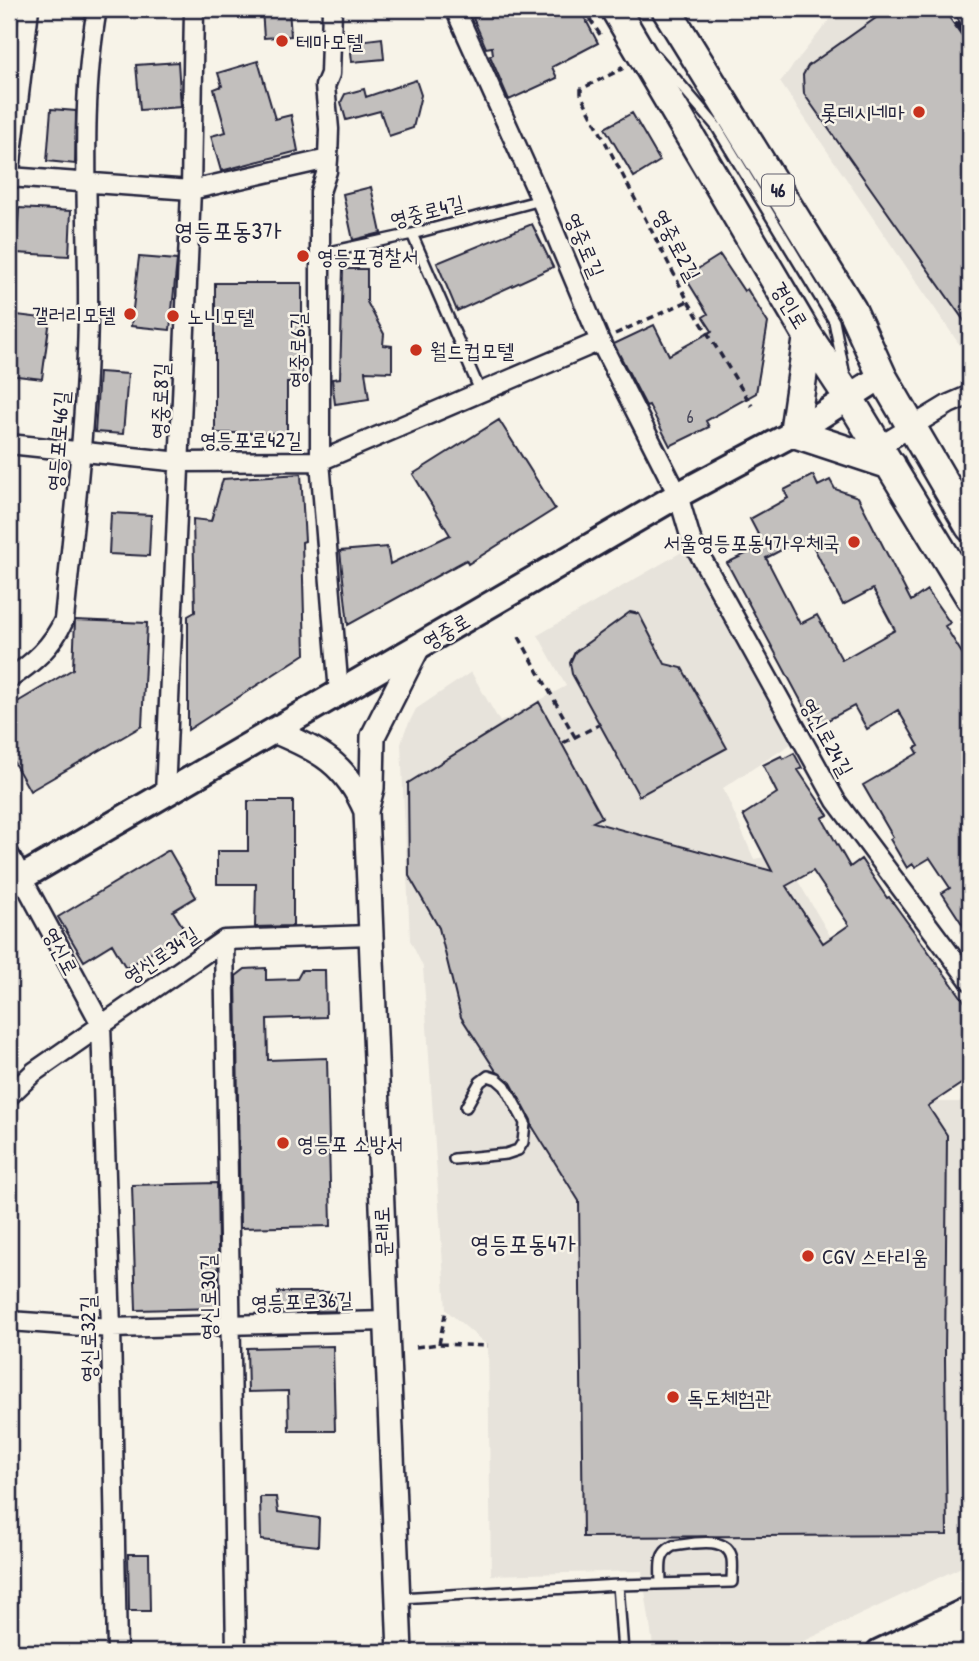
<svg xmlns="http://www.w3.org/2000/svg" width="979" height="1661" font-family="'Patrick Hand','Poor Story',sans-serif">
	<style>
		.built { fill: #e7e3db }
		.building { fill: #c2bfbd; stroke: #22223b; stroke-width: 2; fill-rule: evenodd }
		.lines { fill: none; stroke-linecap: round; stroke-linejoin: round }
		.service-casing { stroke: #22223b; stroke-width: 14 }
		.minor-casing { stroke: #22223b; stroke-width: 23 }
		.tertiary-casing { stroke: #22223b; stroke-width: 28 }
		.secondary-casing { stroke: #22223b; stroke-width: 30 }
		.primary-casing { stroke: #22223b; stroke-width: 33 }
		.path { stroke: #22223b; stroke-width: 3.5; stroke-dasharray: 7 5; stroke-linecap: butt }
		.service { stroke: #f7f3e8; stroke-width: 9 }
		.minor { stroke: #f7f3e8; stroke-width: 18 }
		.tertiary { stroke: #f7f3e8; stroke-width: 23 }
		.secondary { stroke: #f7f3e8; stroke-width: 24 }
		.primary { stroke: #f7f3e8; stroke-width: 28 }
		.rail-casing { stroke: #22223b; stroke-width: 8 }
		.rail { stroke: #f7f3e8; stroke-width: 5; stroke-dasharray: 16; stroke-linecap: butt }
		.poi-dot { fill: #c8321e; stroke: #f7f3e8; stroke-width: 2.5 }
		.labels { text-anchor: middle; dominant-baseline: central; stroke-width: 5; stroke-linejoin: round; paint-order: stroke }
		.number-label { font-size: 18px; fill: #4a495c }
		.shield { fill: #f7f3e8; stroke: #62616f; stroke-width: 2 }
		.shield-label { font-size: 19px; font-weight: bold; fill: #22223b }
		.poi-label { font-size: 21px; fill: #22223b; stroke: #f7f3e8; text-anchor: start }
		.street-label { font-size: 21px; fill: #22223b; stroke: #f7f3e8 }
		.quarter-label { font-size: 24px; fill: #22223b; stroke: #f7f3e8 }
	</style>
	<rect width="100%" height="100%" fill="#f7f3e8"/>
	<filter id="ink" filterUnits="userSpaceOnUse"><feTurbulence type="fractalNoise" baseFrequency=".0143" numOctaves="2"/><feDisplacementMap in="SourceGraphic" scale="14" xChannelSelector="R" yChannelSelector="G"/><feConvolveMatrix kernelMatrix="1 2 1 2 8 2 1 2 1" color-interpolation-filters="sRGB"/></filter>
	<g filter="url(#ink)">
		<path class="built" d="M 838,9 L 970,9 L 970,360 L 780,82 Z
			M 687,549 L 794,742 L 723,788 L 754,859 L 782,854 L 928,1102 L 959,1102 L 970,1093 L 970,1563 L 781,1652 L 654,1652 L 642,1571 L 491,1575 L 488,1346 L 446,1310 L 423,967 L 410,940 L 401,744 L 405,731 L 416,709 L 471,672 L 500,722 L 566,686 L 538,635 Z"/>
		<path class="building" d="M 262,9 L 289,9 L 291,36 L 264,38 Z
			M 492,9 L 580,9 L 598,43 L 552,67 L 557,78 L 509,100 L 490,56 L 493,54 L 492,47 L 486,48 L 473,18 Z
			M 875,9 L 970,9 L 970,329 L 804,94 L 803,75 L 808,66 L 880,15 Z
			M 382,38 L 384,59 L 352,62 L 350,42 Z
			M 258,61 L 275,119 L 291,115 L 298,151 L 221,171 L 211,136 L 226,132 L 214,89 L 222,86 L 218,73 Z
			M 178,62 L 181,107 L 140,110 L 136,65 Z
			M 416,80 L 421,95 L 413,128 L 389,136 L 380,111 L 346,120 L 341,102 L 345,94 L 364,89 L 366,97 Z
			M 51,109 L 76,111 L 75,164 L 47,161 Z
			M 632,113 L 660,161 L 634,177 L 605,128 Z
			M 371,187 L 381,233 L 353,240 L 343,194 Z
			M 19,208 L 71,211 L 69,256 L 16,253 Z
			M 532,224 L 553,267 L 457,311 L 437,263 Z
			M 720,255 L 744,291 L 747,289 L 768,323 L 756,393 L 706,421 L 709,427 L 670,446 L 649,405 L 646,406 L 614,344 L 654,325 L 669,355 L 712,331 L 703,317 L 708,314 L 685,277 Z
			M 139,257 L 177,260 L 170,330 L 131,326 Z
			M 343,269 L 367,269 L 367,302 L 384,334 L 383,345 L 392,346 L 392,372 L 365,371 L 369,399 L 335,404 L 332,379 L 340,378 Z
			M 215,283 L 302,283 L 302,383 L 287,383 L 287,433 L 215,433 Z
			M 9,314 L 50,319 L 42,379 L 9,375 Z
			M 99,372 L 128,374 L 123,434 L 95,432 Z
			M 499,420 L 555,509 L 468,564 L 466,560 L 348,625 L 340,551 L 387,547 L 390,564 L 450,535 L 413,474 Z
			M 301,474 L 305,541 L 302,542 L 305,654 L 188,730 L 188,616 L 195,612 L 193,519 L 211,521 L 223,479 Z
			M 813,475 L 818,486 L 830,480 L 835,489 L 858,497 L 911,601 L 927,590 L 950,623 L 945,626 L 970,666 L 970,936 L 942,893 L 950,888 L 930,858 L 915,867 L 913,864 L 907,868 L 890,839 L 893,837 L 863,785 L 918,753 L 915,748 L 919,746 L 898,710 L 867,729 L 854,706 L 815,727 L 727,563 L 754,550 L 752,548 L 762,542 L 750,519 L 788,498 L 784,490 ZM 808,536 L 843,605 L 873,589 L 895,630 L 842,660 L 817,615 L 800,624 L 766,558 Z
			M 111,513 L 151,515 L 149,556 L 109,554 Z
			M 630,612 L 639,614 L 665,664 L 682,668 L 727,748 L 639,796 L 572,674 L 570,663 L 575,652 Z
			M 75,620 L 147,623 L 142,726 L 30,791 L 9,754 L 9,707 L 73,669 Z
			M 539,702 L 602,817 L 593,822 L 772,871 L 743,815 L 777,793 L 763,765 L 781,756 L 783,759 L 794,753 L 802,768 L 798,770 L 828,815 L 822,818 L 850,867 L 861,859 L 887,898 L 889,897 L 970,1009 L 970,1078 L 928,1106 L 947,1135 L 945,1359 L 947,1535 L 583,1537 L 579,1201 L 532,1126 L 531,1120 L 511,1083 L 496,1071 L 461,1017 L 439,928 L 409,876 L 408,783 ZM 813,871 L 849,925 L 823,943 L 786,886 Z
			M 248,801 L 293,801 L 293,926 L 255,927 L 256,884 L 217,884 L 217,851 L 248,851 Z
			M 169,850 L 196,897 L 173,911 L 186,932 L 126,968 L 112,944 L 84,961 L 58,917 Z
			M 266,968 L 266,980 L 297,979 L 302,970 L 325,970 L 326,1017 L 267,1019 L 268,1060 L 327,1058 L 331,1226 L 240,1228 L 236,976 L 245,969 Z
			M 217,1183 L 219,1308 L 136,1310 L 132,1185 Z
			M 278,1292 L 335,1292 L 335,1311 L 278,1312 Z
			M 333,1346 L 335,1431 L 289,1431 L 288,1391 L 248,1392 L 247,1348 Z
			M 260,1497 L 276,1497 L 278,1512 L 319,1518 L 318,1546 L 261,1540 Z
			M 128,1554 L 149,1554 L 150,1611 L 129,1611 Z"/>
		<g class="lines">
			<g class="service-casing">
				<path id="service" d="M 656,56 L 716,126 L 834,321 L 844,371
					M 412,234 L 481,393
					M 320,254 L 412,234 L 541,200
					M 454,1159 L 506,1154 L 518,1150 L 523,1142 L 525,1123 L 505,1086 L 497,1079 L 488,1076 L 480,1082 L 466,1107
					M 618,1585 L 623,1652
					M 400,1598 L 618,1585 L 732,1582 C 732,1574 733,1566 732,1559 C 728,1534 690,1544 673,1546 C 657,1554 661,1568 661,1584"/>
			</g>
			<g class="minor-casing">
				<path id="minor" d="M 332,9 L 330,74 L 325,86 L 329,129 L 328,159 L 327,171 L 320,192 L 320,461 L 339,693
					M 455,9 L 541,200 L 600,341 L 678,495 L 691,539 L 836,801 L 970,981
					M 9,177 L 191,190 L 328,159
					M 9,180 L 29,9
					M 9,444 L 180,462 L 320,461 L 600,341
					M 878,447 L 949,404 L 970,395
					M 9,679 C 33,663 52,647 64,620 C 74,518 87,415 88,312 C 89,211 79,108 97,9
					M 165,794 L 191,190 L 194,9
					M 9,854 L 101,1024 L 111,1328 L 117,1652
					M 224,940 L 236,1652
					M 9,1096 L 34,1072 L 224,940 L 370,935
					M 9,1321 L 111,1328 L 386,1321"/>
			</g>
			<g class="tertiary-casing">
				<path id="tertiary" d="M 274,731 C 320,750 346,764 366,811
					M 400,1652 L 366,811 L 372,788 L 373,736 L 418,647"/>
			</g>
			<g class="secondary-casing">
				<path id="secondary" d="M 9,885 L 678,495 L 794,433 L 882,376
					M 879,1652 L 970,1609
					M 933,1652 L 970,1635"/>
			</g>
			<g class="primary-casing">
				<path id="primary" d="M 615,9 L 808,336 L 849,398 L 970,597
					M 666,9 L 852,310 L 882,376 L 970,527
					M 808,336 L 794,433 L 891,465"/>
			</g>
			<path class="path" d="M 583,9 L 603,39
				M 620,66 L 622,69 L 581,89 L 581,95 L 688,301 L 752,406
				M 615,334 L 688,301
				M 519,637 L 575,737
				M 563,743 L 599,725
				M 439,1344 L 446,1310
				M 416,1347 L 439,1344 L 488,1346"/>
			<use href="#service" class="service"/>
			<use href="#minor" class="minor"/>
			<use href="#tertiary" class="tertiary"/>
			<use href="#secondary" class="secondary"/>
			<use href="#primary" class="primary"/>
			<g class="rail-casing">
				<path id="rail" d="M 947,9 L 970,42"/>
			</g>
			<use href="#rail" class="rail"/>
		</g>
	</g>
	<g class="poi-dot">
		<circle cx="282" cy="41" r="7"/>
		<circle cx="919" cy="112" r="7"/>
		<circle cx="303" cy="256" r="7"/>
		<circle cx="130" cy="314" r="7"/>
		<circle cx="173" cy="316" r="7"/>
		<circle cx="416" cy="350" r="7"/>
		<circle cx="854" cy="542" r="7"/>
		<circle cx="283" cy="1143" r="7"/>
		<circle cx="808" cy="1256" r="7"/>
		<circle cx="673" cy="1397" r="7"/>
	</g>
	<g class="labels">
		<g class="number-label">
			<text x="690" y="416">6</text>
		</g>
		<rect class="shield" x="762" y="174.5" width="32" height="31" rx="5"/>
		<g class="shield-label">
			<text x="778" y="190">46</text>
		</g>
		<g class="poi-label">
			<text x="296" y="41">테마모텔</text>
			<text x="905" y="112" text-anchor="end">롯데시네마</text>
			<text x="317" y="256">영등포경찰서</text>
			<text x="116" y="314" text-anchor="end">갤러리모텔</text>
			<text x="187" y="316">노니모텔</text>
			<text x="430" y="350">월드컵모텔</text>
			<text x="840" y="542" text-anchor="end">서울영등포동4가우체국</text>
			<text x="297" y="1143">영등포 소방서</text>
			<text x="822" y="1256">CGV 스타리움</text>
			<text x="687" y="1397">독도체험관</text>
		</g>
		<g class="street-label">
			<text transform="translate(427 211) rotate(-14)">영중로4길</text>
			<text transform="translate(585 245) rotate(67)">영중로길</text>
			<text transform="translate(677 245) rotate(62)">영중로2길</text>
			<text transform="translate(790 305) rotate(59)">경인로</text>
			<text transform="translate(297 350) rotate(-90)">영중로6길</text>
			<text transform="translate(160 401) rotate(-88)">영중로8길</text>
			<text x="251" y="439">영등포로42길</text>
			<text transform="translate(58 441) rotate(-86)">영등포로46길</text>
			<text transform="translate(446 631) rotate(-30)">영중로</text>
			<text transform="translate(827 737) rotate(61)">영신로24길</text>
			<text transform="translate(61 951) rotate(62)">영신로</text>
			<text transform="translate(161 955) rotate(-34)">영신로34길</text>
			<text transform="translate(382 1232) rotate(-92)">문래로</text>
			<text transform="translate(208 1297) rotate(-91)">영신로30길</text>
			<text transform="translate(302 1301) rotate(-2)">영등포로36길</text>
			<text transform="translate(88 1339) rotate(-91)">영신로32길</text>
		</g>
		<g class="quarter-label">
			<text x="228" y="230">영등포동3가</text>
			<text x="523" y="1243">영등포동4가</text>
		</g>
	</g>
	<rect width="979" height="1661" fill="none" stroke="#f7f3e8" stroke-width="35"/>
	<rect x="18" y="18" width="944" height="1626" fill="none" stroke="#22223b" stroke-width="2.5" filter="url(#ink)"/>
</svg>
